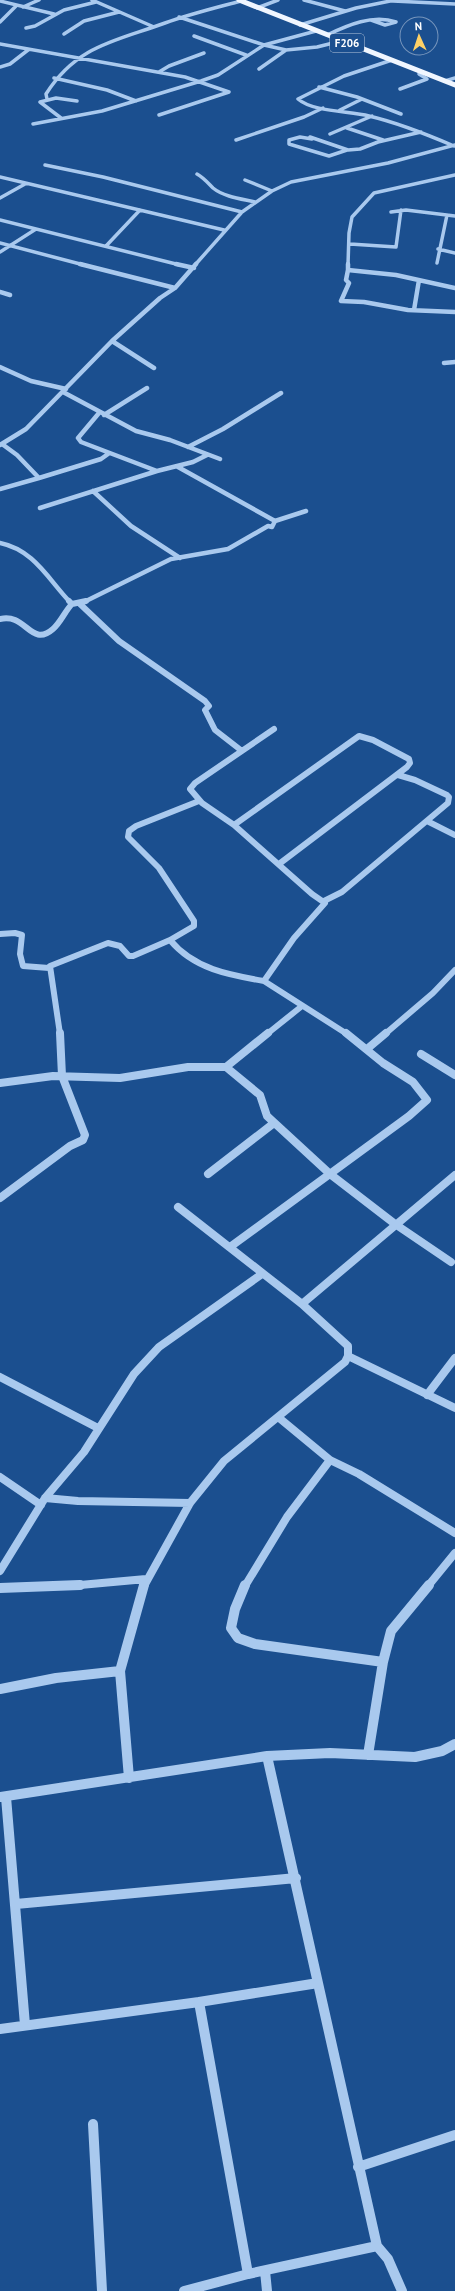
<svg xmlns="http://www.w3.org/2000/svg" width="455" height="2291" font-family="'PT Sans',sans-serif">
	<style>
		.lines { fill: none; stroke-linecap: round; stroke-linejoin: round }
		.minor-far4 { stroke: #a9c9ee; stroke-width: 3.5 }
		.minor-far3 { stroke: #a9c9ee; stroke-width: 4.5 }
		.minor-far2 { stroke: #a9c9ee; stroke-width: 6 }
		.minor-far1 { stroke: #a9c9ee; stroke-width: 8 }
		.minor { stroke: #a9c9ee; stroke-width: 10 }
		.major { stroke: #f0f6ff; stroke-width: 5 }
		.labels { text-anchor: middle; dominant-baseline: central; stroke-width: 4; stroke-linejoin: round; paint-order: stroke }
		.shield { fill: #1b4f8f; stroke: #bbcadd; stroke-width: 1 }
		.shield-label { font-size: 11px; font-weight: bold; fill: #fff }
	</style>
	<rect width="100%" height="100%" fill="#1b4f8f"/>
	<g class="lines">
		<path class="minor-far4" d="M 92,0 L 154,27
			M 304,0 L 345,11
			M 0,1 L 54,14
			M 393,1 L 455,4
			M 23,7 L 39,0
			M 257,8 L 278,0
			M 179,17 L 264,45 L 286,50 L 317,47 L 341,41
			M 0,22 L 16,6
			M 300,25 L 356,8 L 395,0
			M 26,28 L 35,26 L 64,10 L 96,2
			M 64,34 L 84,21 L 119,12
			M 327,35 C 348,25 373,14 396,22 L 385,25 L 371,20
			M 194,36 L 246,55
			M 0,44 L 185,77 L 229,92 L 159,115
			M 392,60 L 344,76 L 298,99 C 313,112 349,111 369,116 C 399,123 426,134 454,146
			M 0,67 L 10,64 L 28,50
			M 259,69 L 286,50
			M 159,72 L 169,66 L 204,53
			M 54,78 L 107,90 L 136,101
			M 445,81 L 455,78
			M 319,87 L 357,97 L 401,114
			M 400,89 L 427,79 L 419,74 L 420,71
			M 47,99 L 46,94 C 77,45 116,41 165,23 C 190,14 215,8 241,1
			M 340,110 L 362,99
			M 61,118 L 40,102 L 56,98 L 77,101
			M 33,124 L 102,111 L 201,81 L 218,75 L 264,45 L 316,31
			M 347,128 L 383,140
			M 330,134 L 372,116
			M 310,137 L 348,150 L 360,149 L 378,142 L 421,132
			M 312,139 L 300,137 L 289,140 L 289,144 L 329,156 L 347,150
			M 236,140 L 304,117 L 323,108
			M 45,165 L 103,177 L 242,212
			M 197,174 C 204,178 208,183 213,188 C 224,197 242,199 255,202
			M 0,177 L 224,230
			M 245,180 L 272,191
			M 0,198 L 25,184
			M 391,212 L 406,210 L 455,216
			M 0,220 L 180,265
			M 0,243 L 84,265
			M 350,244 L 396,247 L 401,210
			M 106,246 L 140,210
			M 438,249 L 455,253
			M 0,252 L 36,229
			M 437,263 L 447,215
			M 195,265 L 242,212 L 272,191 L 291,182 L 388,163 L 455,145
			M 348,265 L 349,233 L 352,217 L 374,193 L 455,175"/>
		<path class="minor-far3" d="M 80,264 L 175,288
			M 176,264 L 194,268
			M 348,264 L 348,270 L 396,275 L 455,288
			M 348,270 L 346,280 L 349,283 L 341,301 L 364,302 L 408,310 L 455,312
			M 0,292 L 10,295
			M 414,310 L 419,280
			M 112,341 L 154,368
			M 444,363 L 455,362
			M 0,367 L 31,381 L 66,389
			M 63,392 L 136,431 L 170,440 L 220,459
			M 99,413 L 78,438 L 81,442 L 157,471
			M 104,415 L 147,388
			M 2,444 L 17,455 L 39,478 L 101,459 L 108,454
			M 0,445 L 26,429 L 112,341 L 160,298 L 175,288 L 196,264
			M 188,447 L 223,429 L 281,393
			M 178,467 L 275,521
			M 0,489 L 39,478
			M 93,491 L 131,526 L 180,558
			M 40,508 L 157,471 L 193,462 L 207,455
			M 0,543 C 34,550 48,579 70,602
			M 84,602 L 171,559 L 228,549 L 268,526 L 272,527 L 275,521 L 306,511"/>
		<path class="minor-far2" d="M 69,601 L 72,604
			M 80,604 L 119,641 L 205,701 L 209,706 L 205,710 L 215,730 L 242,751
			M 0,619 C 5,618 10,618 15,620 C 29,626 36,644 53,629 C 61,622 65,611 72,604 L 86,601
			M 199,801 L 136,826 L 129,831 L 128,837 L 159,868 L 194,921 L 194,926 L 170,940 C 194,969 229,975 264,981
			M 427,821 L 455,835
			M 234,825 L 202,803 L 190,789 L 195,783 L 274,729
			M 279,864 L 407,767 L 410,763 L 409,759 L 373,740 L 359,736 L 234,825 L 312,894 L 325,903 L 294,938 L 264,981 L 347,1034
			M 324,901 L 342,892 L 448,803 L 449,797 L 447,795 L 415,780 L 398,775
			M 0,934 L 15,933 L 22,935 L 20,954 L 23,966 L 49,968
			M 60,1034 L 50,966 L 108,943 L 120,946 L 129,956 L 133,956 L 170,940
			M 267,1034 L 302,1006
			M 385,1034 L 433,993 L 455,970"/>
		<path class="minor-far1" d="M 367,1049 L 386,1033
			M 421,1054 L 455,1075
			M 226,1067 L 268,1033
			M 0,1083 L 53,1076 L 120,1078 L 188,1067 L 226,1067 L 260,1095 L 267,1116 L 330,1174 L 395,1224 L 451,1262
			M 208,1174 L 274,1123
			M 0,1198 L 70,1146 L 83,1140 L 85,1135 L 62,1076 L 60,1033
			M 230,1247 L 409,1116 L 427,1100 L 413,1082 L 383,1063 L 346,1033
			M 302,1304 L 455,1175
			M 348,1356 L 455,1408
			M 0,1377 L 98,1428
			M 427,1395 L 455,1358
			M 278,1417 L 330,1460 L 359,1474 L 455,1533
			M 0,1477 L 41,1505
			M 45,1498 L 78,1501 L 190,1503
			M 0,1571 L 45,1498 L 84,1452 L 134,1374 L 159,1347 L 262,1274
			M 69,1586 L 146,1579
			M 144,1586 L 190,1503 L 224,1461 L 345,1362 L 348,1356 L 348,1346 L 302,1304 L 178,1207
			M 245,1586 L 287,1517 L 330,1460
			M 428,1586 L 455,1553"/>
		<path class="minor" d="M 245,1585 L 235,1609 L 231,1628 L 238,1638 L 255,1644 L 383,1662
			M 0,1588 L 80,1585
			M 0,1689 L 56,1678 L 120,1671
			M 368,1755 L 383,1662 L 391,1631 L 429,1585
			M 267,1756 L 377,2246 L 388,2259 L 402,2291
			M 129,1778 L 120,1671 L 144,1585
			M 0,1797 L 267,1756 L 330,1753 L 415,1757 L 442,1751 L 455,1744
			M 6,1797 L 25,2025
			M 16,1904 L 296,1878
			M 199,2002 L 248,2274
			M 0,2029 L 199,2002 L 318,1983
			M 93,2124 L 102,2291
			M 358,2167 L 455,2135
			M 265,2271 L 267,2291
			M 184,2291 L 248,2274 L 377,2246"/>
		<path class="major" d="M 239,0 L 455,85"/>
	</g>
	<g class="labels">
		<rect class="shield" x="330" y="34" width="34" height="18" rx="3"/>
		<g class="shield-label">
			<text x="347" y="43">F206</text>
		</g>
	</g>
	<g transform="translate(419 36) rotate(357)"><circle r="19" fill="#1b4f8f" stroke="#7695bc"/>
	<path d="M0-3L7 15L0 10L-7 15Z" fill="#ffd166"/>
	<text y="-6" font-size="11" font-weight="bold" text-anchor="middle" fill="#ffffff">N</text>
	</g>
</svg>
